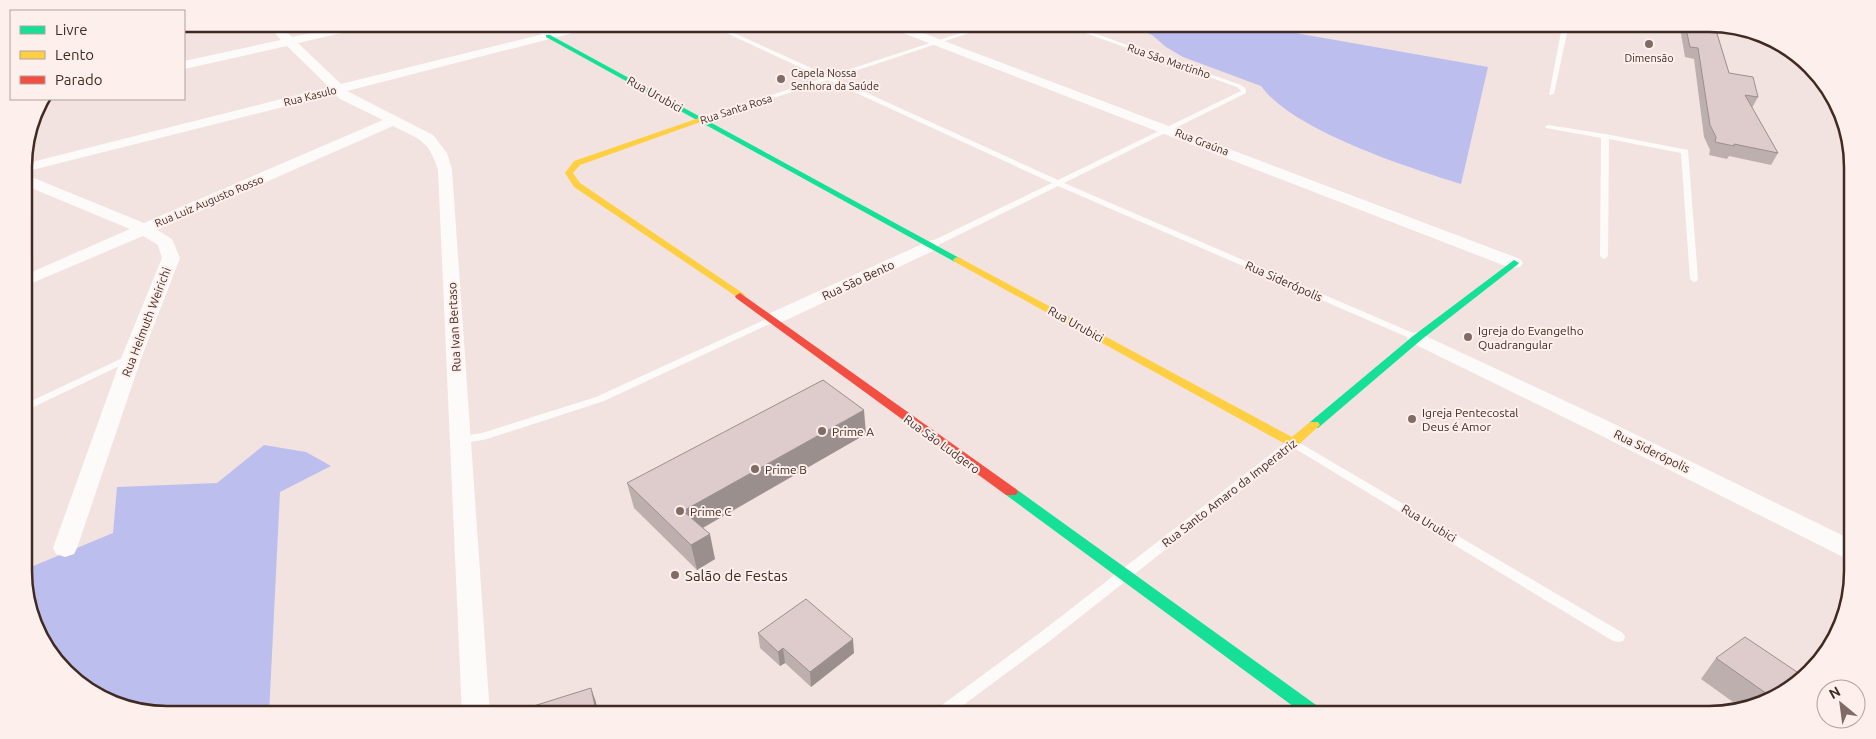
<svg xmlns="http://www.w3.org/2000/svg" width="1876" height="739" font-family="Ubuntu,sans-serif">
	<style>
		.forest { fill: #bcbfee }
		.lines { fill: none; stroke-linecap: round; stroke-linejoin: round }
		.lane { fill: #fdfbfa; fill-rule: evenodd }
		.street { fill: #fdfbfa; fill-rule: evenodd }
		.fast { fill: #16e098; fill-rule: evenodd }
		.slow { fill: #ffcf43; fill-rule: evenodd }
		.jam { fill: #f24e42; fill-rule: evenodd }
		.wall { fill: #beafaf }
		.shaded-wall { fill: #9b8f8e }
		.building { fill: #ddcccb; stroke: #9b8f8e }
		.poi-dot { fill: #806b66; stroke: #fdf0ec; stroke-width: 2 }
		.labels { text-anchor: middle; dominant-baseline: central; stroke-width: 4; stroke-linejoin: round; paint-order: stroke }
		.far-poi-label { font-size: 11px; fill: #422a24; stroke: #fdf0ec }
		.far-street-label { font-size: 11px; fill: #422a24; stroke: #fdf0ec }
		.street-label { font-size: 12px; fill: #422a24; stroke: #fdf0ec }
		.poi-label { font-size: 12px; fill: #422a24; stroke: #fdf0ec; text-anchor: start }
		.near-poi-label { font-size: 15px; fill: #422a24; stroke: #fdf0ec; text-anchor: start }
		.rim { fill: none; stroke: #422a24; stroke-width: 2.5 }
	</style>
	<rect width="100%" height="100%" fill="#f2e3e0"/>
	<path class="forest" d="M 1138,24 L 1244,24 L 1488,67 L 1461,184 C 1407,167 1294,131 1261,86 L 1183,57 L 1166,47 L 1152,35 L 1134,27 Z
		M 264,445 L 306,452 L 331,466 L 280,492 L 269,715 L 167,715 L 121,708 L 59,666 L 26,599 L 26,569 L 113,533 L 117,487 L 217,483 Z"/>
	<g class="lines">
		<path class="lane" d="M 523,24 L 530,24 L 551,36 L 546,37 Z
			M 707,24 L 714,24 L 829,76 L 988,24 L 996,24 L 834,78 L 1058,180 L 1241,91 L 1237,87 L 1060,24 L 1068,24 L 1241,85 L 1246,89 L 1246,93 L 1064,183 L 1420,336 L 1422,338 L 1417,341 L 1414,340 L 1058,186 L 934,247 L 928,247 L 928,243 L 1052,183 L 828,80 L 704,121 L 700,121 L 700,119 L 823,78 Z
			M 1579,24 L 1625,24 L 1608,28 L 1568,28 L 1554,94 L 1549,95 L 1562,27 Z
			M 1548,125 L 1605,134 L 1688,150 L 1698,279 L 1697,281 L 1694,282 L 1690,279 L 1681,153 L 1609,139 L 1608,256 L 1604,259 L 1600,256 L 1601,138 L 1546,128 L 1545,127 Z
			M 773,316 L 778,319 L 776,321 L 604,401 L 487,439 L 461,444 L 456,440 L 457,437 L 482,433 L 596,397 Z
			M 131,354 L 134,355 L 136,357 L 134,359 L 25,411 L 25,404 Z
			M 1293,439 L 1623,633 L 1625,637 L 1623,641 L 1618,642 L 1613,641 L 1294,448 L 1051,640 L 950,715 L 932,715 L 934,711 L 1041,632 L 1289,440 Z"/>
		<path class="street" d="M 267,24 L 278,24 L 292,37 L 354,24 L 373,24 L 372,26 L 298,43 L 341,84 L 584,24 L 602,24 L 600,26 L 347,91 L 433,135 L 447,153 L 452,170 L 490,715 L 462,715 L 438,170 C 429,140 419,139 393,126 L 157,230 L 172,239 L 180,258 L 142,356 L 77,548 L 74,554 L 65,557 L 56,554 L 53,548 L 122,356 L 162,258 L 158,245 L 143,236 L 25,286 L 25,275 L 130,229 L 24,185 L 24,174 L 144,223 L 383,120 L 340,99 L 335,94 L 24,172 L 24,164 L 329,87 L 287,46 L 184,69 L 184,61 L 281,40 Z
			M 883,24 L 899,24 L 1520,259 L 1523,263 L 1520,267 L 1514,268 L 1508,267 L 885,26 Z
			M 931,240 L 937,241 L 939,245 L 937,249 L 780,323 L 773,325 L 766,323 L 764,319 L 766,315 Z
			M 1417,332 L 1608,421 L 1852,540 L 1852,560 L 1843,557 L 1592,431 L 1410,342 L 1407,338 L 1410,334 Z"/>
		<path class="fast" d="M 1677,24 L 1692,24 L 1757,33 L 1762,36 L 1680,26 Z
			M 546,35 L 550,35 L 963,260 L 961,262 L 955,262 L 546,37 Z
			M 1514,260 L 1519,263 L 1517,265 L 1421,340 L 1318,428 L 1310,428 L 1308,425 L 1310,422 L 1413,336 Z
			M 1011,487 L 1016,489 L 1323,710 L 1325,715 L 1305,715 L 1006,495 L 1004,492 L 1006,489 Z"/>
		<path class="slow" d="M 699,118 L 706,120 L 580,165 L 573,173 L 580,183 L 744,294 L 745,296 L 740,299 L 574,187 L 565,173 L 574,161 Z
			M 958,257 L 1292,437 L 1310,422 L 1318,422 L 1320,425 L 1297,446 L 1289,446 L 955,262 L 953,260 L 955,258 Z"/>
		<path class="jam" d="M 740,293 L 1016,489 L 1018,492 L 1016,495 L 1006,495 L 736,298 L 735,296 Z"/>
	</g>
	<path class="wall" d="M 1685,24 L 1729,73 L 1758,97 L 1752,108 L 1778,153 L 1771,165 L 1729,156 L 1727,159 L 1709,155 L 1710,150 L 1704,137 L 1694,59 L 1685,57 L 1681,34 Z
		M 866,434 L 703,528 L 715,559 L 697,570 L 634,508 L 627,483 Z
		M 758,633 L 854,653 L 811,687 L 785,663 L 780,666 L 760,648 Z
		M 1716,658 L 1796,686 L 1740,707 L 1701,679 Z"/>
	<path class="shaded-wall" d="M 864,410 L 866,434 L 688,536 L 683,511 Z
		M 710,534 L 715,559 L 697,570 L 691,545 Z
		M 853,639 L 854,653 L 811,687 L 810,672 Z
		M 783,648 L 785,663 L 780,666 L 778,652 Z
		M 591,688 L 596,702 L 598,715 L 597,715 Z"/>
	<path class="building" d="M 1685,24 L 1715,27 L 1729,73 L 1753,77 L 1758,97 L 1745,95 L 1778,153 L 1734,144 L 1734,146 L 1715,142 L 1716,137 L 1710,125 L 1698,48 L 1690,47 Z
		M 823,380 L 864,410 L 683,511 L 710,534 L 691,545 L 627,483 Z
		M 806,599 L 853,639 L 810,672 L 783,648 L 778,652 L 758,633 Z
		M 1745,637 L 1803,676 L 1796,686 L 1770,696 L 1716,658 Z
		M 591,688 L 597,715 L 525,715 L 524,709 Z
		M 627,710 L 628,715 L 613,715 Z"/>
	<g class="poi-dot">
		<circle cx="1649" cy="44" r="5"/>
		<circle cx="781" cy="79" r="5"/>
		<circle cx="1468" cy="337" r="5"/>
		<circle cx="1412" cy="419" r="5"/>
		<circle cx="822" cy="431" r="5"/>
		<circle cx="755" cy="469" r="5"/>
		<circle cx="680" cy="511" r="5"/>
		<circle cx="675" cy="575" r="5"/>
	</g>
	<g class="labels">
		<g class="far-poi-label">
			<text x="1649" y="58">Dimensão</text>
			<text x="791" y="73" text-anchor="start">Capela Nossa<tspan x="791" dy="13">Senhora da Saúde</tspan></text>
		</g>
		<g class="far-street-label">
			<text transform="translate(1169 61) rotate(19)">Rua São Martinho</text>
			<text transform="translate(310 96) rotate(-14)">Rua Kasulo</text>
			<text transform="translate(736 109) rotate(-18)">Rua Santa Rosa</text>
			<text transform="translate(1202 142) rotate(21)">Rua Graúna</text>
			<text transform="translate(209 201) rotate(-23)">Rua Luiz Augusto Rosso</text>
		</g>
		<g class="street-label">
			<text transform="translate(655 94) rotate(29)">Rua Urubici</text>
			<text transform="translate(858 280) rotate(-25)">Rua São Bento</text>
			<text transform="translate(1284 281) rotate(24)">Rua Siderópolis</text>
			<text transform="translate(146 322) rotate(-69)">Rua Helmuth Weirichi</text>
			<text transform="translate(1076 324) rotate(29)">Rua Urubici</text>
			<text transform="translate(454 327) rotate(-93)">Rua Ivan Bertaso</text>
			<text transform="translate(942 444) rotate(36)">Rua São Ludgero</text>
			<text transform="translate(1652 451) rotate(26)">Rua Siderópolis</text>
			<text transform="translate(1229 493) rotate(-38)">Rua Santo Amaro da Imperatriz</text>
			<text transform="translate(1429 523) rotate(31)">Rua Urubici</text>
		</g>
		<g class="poi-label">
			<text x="1478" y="330">Igreja do Evangelho<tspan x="1478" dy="14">Quadrangular</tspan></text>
			<text x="1422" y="412">Igreja Pentecostal<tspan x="1422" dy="14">Deus é Amor</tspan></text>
			<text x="832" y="431">Prime A</text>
			<text x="765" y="469">Prime B</text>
			<text x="690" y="511">Prime C</text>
		</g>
		<g class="near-poi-label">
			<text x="685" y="575">Salão de Festas</text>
		</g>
	</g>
	<path d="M0 0H1876V739H0ZM167 32H1709A135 135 0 0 1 1844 167V571A135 135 0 0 1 1709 706H167A135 135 0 0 1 32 571V167A135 135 0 0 1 167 32Z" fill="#fdf0ec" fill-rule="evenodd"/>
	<path class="rim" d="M167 32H1709A135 135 0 0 1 1844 167V571A135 135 0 0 1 1709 706H167A135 135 0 0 1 32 571V167A135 135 0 0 1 167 32Z"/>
	<rect x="10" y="10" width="175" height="90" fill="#fdf0ec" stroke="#b2a19c"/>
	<rect x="20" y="26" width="25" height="8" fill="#16e098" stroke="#b2a19c"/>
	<text x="55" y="35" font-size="15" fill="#422a24">Livre</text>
	<rect x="20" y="51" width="25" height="8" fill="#ffcf43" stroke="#b2a19c"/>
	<text x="55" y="60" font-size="15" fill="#422a24">Lento</text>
	<rect x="20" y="76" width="25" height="8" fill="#f24e42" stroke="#b2a19c"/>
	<text x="55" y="85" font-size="15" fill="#422a24">Parado</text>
	<g transform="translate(1841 704) rotate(331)"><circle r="24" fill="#fdf0ec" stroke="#b2a19c"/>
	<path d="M0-4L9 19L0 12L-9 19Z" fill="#806b66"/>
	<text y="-8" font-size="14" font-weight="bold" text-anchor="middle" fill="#422a24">N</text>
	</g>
</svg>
